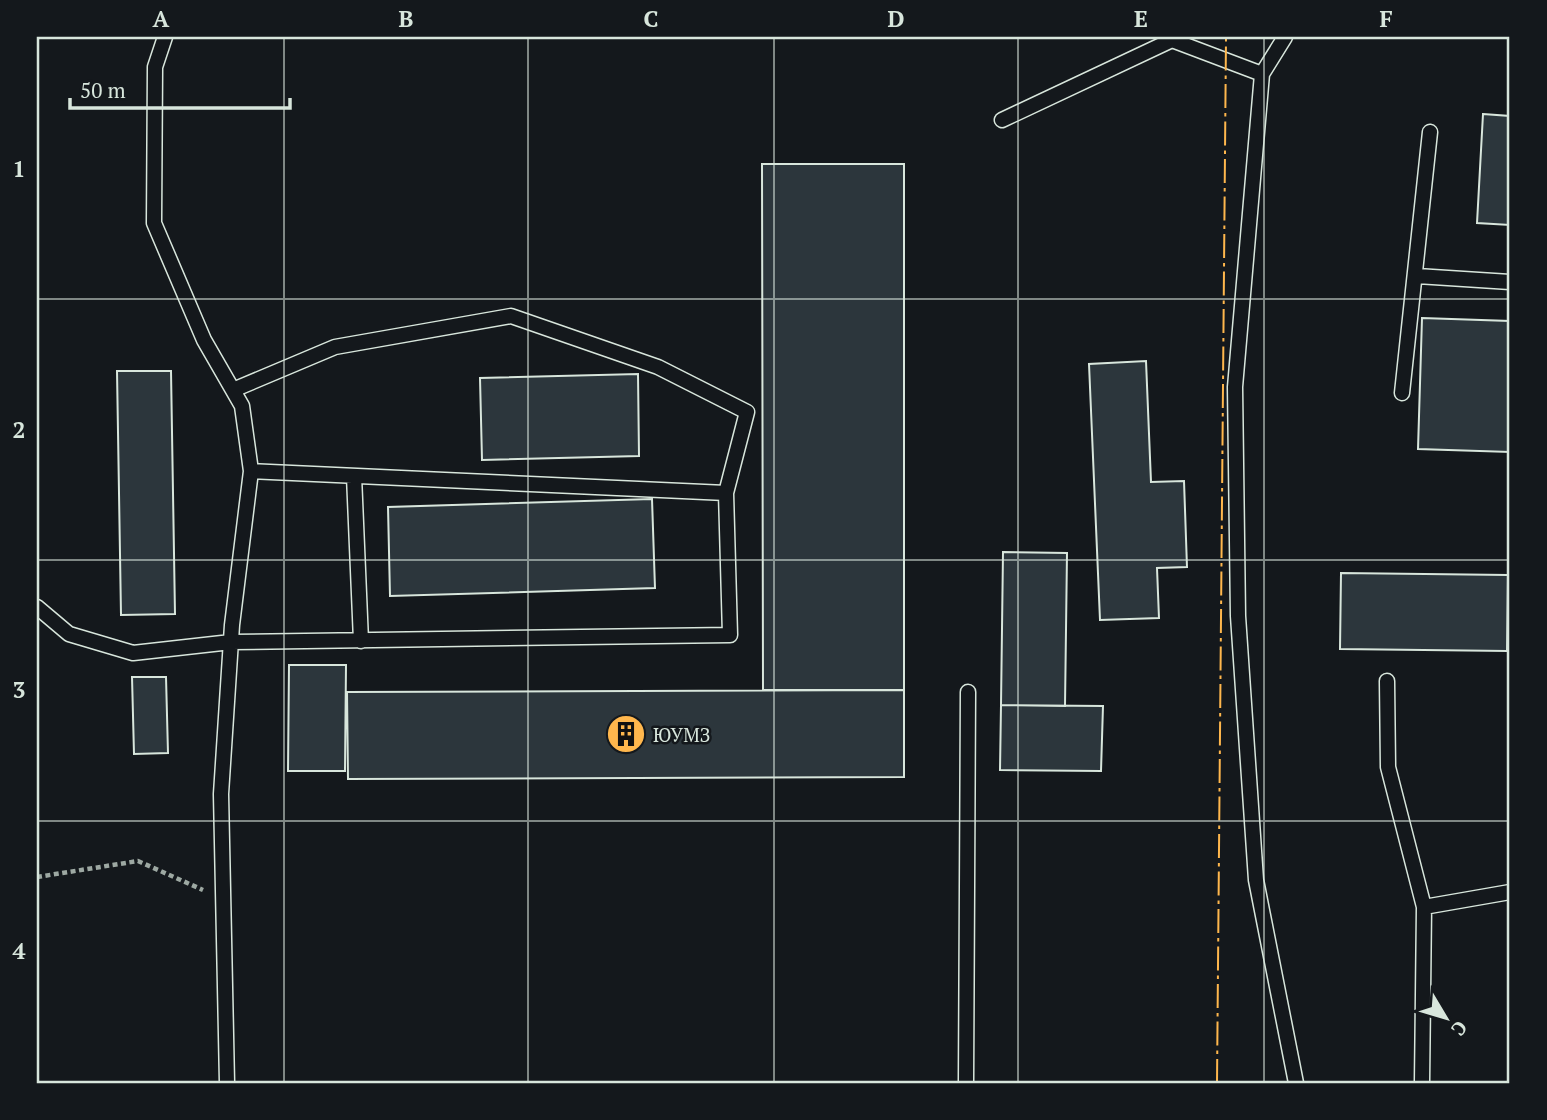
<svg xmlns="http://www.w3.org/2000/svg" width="1547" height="1120" font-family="'PT Serif',serif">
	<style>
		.building { fill: #2c363c; stroke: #d8e6dc; stroke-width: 2 }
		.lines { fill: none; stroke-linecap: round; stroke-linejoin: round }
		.service-casing { stroke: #d8e6dc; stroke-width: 17 }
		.path { stroke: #9da8a2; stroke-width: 4.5; stroke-dasharray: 5 3.5; stroke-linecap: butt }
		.service { stroke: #14181c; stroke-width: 14 }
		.power { stroke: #ffb74d; stroke-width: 2; stroke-dasharray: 24 5 3.5 5; stroke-linecap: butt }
		.grid { fill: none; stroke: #d8e6dc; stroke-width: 2; stroke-opacity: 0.55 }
		.labels { text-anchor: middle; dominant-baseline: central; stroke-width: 5; stroke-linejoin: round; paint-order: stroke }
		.poi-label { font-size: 19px; fill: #d8e6dc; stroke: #14181c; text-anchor: start }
		.neatline { fill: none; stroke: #d8e6dc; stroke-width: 2.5 }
		.grid-label { font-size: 23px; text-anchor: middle; font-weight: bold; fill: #d8e6dc }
	</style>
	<rect width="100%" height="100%" fill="#14181c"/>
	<path class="building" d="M 1483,114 L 1510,116 L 1510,225 L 1477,223 Z
		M 762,164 L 904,164 L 904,690 L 763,690 Z
		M 1422,318 L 1510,321 L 1510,452 L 1418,449 Z
		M 1146,361 L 1151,482 L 1184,481 L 1187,567 L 1157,568 L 1159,618 L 1100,620 L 1089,364 Z
		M 117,371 L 171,371 L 175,614 L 121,615 Z
		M 638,374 L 639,456 L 482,460 L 480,378 Z
		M 652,499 L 655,588 L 390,596 L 388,507 Z
		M 1003,552 L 1067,553 L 1065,706 L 1001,705 Z
		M 1341,573 L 1508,575 L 1507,651 L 1340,649 Z
		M 289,665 L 346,665 L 345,771 L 288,771 Z
		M 132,677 L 166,677 L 168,753 L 134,754 Z
		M 904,690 L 904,777 L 348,779 L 347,692 Z
		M 1001,705 L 1103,706 L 1101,771 L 1000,770 Z"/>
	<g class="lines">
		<g class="service-casing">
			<path id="service" d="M 165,37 L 155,67 L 154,223 L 204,340 L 242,406 L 251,471 L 232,625 L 221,794 L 227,1083
				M 1285,37 L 1262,74 L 1235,387 L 1238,616 L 1256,880 L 1296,1083
				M 1002,120 L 1172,40 L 1262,74
				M 1417,276 L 1510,282
				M 1402,393 L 1430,132
				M 251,471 L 726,493
				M 354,476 L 361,641
				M 37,607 L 69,634 L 133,653 L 231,642 L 730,635 L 726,493 L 747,412 L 658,367 L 511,316 L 335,347 L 233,390
				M 1387,681 L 1388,767 L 1424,907 L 1422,1083
				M 1424,907 L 1510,892
				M 966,1083 L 968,692"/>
		</g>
		<path class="path" d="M 37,877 L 138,861 L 203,890"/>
		<use href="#service" class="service"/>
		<path class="power" d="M 1217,1083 L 1226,37"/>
	</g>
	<path class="grid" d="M 284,37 L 284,1083M 528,37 L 528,1083M 774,37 L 774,1083M 1018,37 L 1018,1083M 1264,37 L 1264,1083M 37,299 L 1510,299M 37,560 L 1510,560M 37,821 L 1510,821"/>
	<defs>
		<g id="building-disc" transform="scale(2.0125)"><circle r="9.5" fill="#ffb74d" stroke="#14181c"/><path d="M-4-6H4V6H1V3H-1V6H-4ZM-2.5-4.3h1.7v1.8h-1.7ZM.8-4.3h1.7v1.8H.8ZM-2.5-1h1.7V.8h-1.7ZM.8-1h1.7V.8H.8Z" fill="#111"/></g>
	</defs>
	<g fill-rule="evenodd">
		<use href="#building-disc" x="626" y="734"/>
	</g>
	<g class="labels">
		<g class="poi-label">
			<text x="653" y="734">ЮУМЗ</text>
		</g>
	</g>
	<rect width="1547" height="1120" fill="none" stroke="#14181c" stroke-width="77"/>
	<g transform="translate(1446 1018) rotate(128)" stroke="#14181c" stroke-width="5" paint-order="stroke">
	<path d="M0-5L12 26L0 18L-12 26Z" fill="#d8e6dc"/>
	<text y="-10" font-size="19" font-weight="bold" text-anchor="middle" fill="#d8e6dc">С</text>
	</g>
	<path d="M70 98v10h220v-10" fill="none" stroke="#d8e6dc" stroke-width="3.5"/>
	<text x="80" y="98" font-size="21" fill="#d8e6dc" stroke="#14181c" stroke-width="5" paint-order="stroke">50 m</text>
	<rect x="38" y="38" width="1470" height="1044" class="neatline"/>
	<g class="grid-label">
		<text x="161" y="27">A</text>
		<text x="406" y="27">B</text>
		<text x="651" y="27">C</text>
		<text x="896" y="27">D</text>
		<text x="1141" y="27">E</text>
		<text x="1386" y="27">F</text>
		<text x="19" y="177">1</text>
		<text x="19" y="438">2</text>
		<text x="19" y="698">3</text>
		<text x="19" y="959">4</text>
	</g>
</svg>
